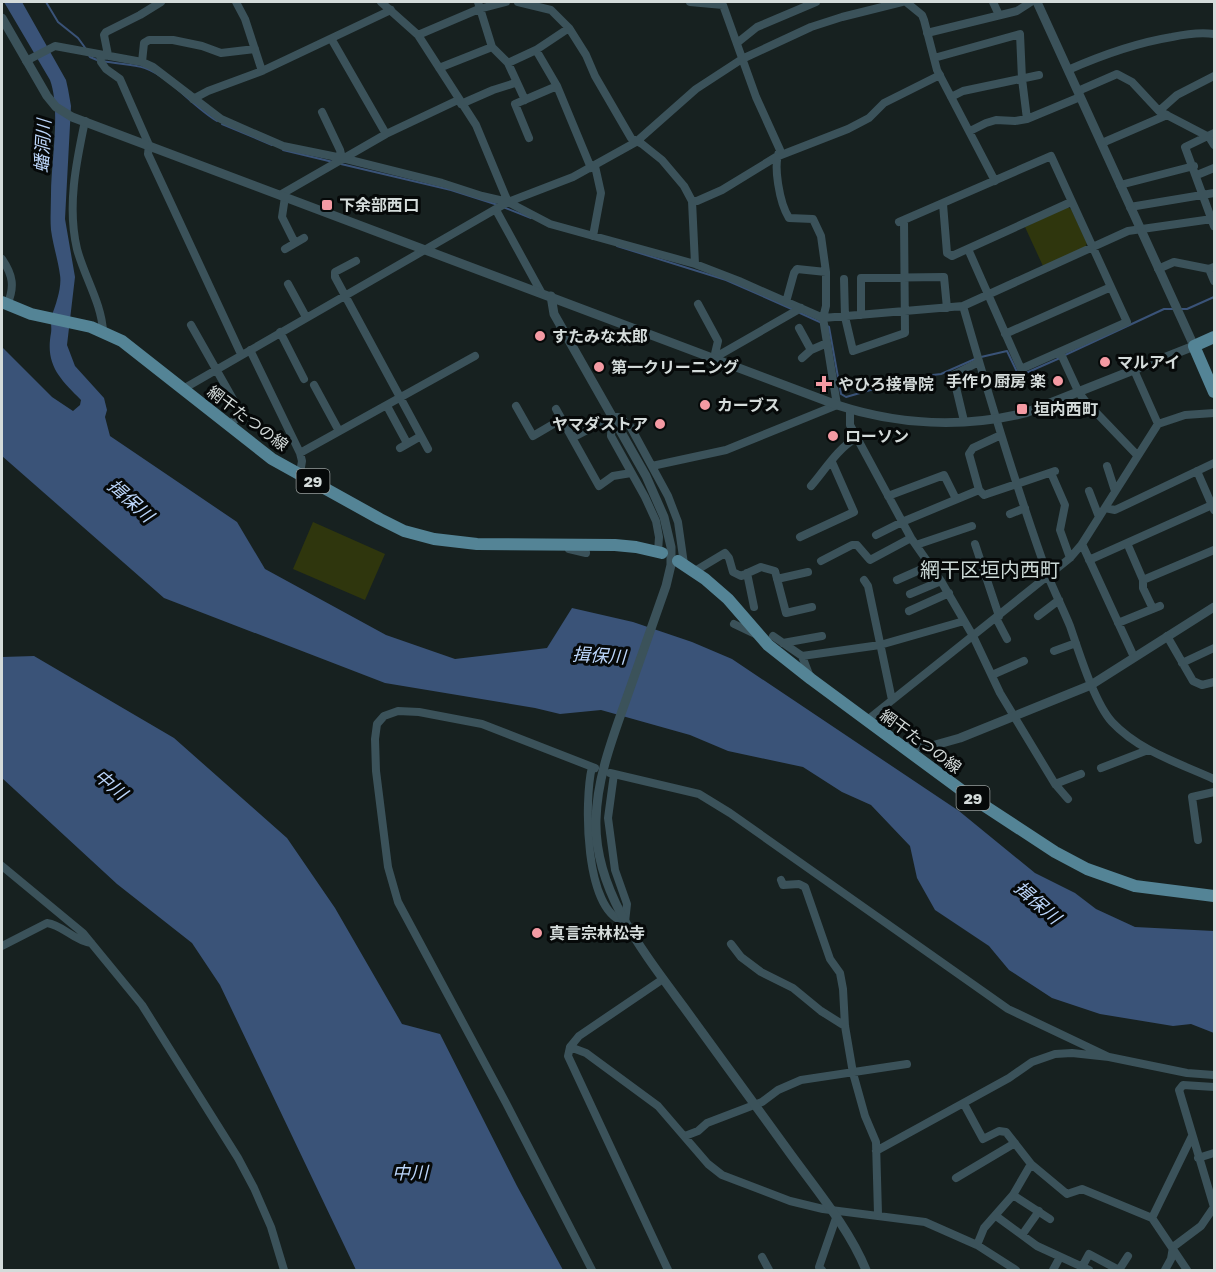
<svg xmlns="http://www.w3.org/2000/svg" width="1216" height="1272" font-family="'Golos Text','Noto Sans JP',sans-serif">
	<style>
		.green { fill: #2f360d }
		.water { fill: #3a5378 }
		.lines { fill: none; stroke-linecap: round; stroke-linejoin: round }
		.stream { stroke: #3a5378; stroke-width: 2 }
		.minor { stroke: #3b525a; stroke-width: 8 }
		.tertiary { stroke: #3b525a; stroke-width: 9 }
		.primary { stroke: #548496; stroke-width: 12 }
		.poi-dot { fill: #f49aa3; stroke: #060909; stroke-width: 2 }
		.labels { text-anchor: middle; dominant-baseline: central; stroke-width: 6; stroke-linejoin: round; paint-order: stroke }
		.shield { fill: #060909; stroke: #969c9b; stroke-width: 1.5 }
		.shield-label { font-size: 15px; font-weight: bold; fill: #d4dbda }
		.poi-label { font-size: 16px; font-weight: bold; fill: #d4dbda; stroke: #060909; text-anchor: start }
		.street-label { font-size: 16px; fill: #d4dbda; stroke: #060909 }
		.water-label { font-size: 18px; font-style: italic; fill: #bcd6fb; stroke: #060909 }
		.quarter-label { font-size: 20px; fill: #cbd8d6; stroke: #060909 }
	</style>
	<rect width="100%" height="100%" fill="#172120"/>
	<path class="green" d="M 1067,207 L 1071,209 L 1087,243 L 1085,248 L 1043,266 L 1025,227 Z
		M 313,522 L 385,554 L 365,600 L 293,569 Z"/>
	<path class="water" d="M 4,2 L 22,2 L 66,80 L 68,89 L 71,106 L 65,219 L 75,277 L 67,345 L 75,366 L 104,398 L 107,410 L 105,417 L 110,436 L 237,522 L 265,569 L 386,635 L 455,659 L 547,648 L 572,608 L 633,622 L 692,642 L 732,659 L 959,811 L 1035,873 L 1075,893 L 1096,909 L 1135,927 L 1214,931 L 1214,1033 L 1191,1024 L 1173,1026 L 1100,1014 L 1052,998 L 1009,970 L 989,946 L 935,910 L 917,878 L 910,846 L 871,805 L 842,792 L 803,767 L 728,751 L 690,735 L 601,710 L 560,714 L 535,708 L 385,683 L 164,598 L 2,456 L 2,347 L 52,397 L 73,411 L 80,405 L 81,400 C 60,379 45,365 51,333 C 52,327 50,322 52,315 C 56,304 62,287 60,275 C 58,260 53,245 51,230 C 50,218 51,206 51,194 C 51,161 61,110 50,80 Z
		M 34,656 L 174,738 L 287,838 L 335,908 L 402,1024 L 440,1034 L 517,1186 L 563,1270 L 356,1270 L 220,985 L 192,943 L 117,884 L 2,778 L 2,657 Z"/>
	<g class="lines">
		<path class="stream" d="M 46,2 L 58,22 L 78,38 L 86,49
			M 88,54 L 90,57 L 97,60
			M 103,61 C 116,64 132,64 145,68 C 170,77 193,107 217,121
			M 222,124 L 272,145
			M 283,150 L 333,162
			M 341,164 L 451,190 L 498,205
			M 503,207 L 531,218
			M 617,246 L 726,280 L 794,310
			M 1181,309 L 1187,309 L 1214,297
			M 800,313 L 822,323
			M 827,326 L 829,327 L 841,394 L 846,397 L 916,377 L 941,374 L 975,359
			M 1065,355 L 1164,309 L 1175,309
			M 981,357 L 1007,351 L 1019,376 L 1060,358"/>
		<path class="minor" d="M 236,2 L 245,19 L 262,71
			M 381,2 L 418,35 L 476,125 L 508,202
			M 478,2 L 492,47 L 508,63 L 536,50 L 569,28
			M 518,2 L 551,10 L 569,28 L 586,55 L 595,76 L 631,138 L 642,144 L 662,160 L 684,186 L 692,201 L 695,264
			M 906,2 L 922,15 L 924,20 L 937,70 L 995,181
			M 993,2 L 999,15
			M 927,33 L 1017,11 L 1031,2
			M 418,35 L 479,9 L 506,2
			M 332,40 L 386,134
			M 737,43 L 757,27 L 816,2
			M 536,50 L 557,86 L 591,168
			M 100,55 L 101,62 L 106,69 L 120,79 L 149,145 L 148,154 L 241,354
			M 108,55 L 104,35 L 106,32 L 140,15 L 161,2
			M 934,58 L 1020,34 L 1022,79 L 1027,119
			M 26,61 L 55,46 L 142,62 L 153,67 L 221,119 L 283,146 L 342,158 L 442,183 L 482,196 L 508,202 L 550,224 L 695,264 L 739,281 L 823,318 L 963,306 L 1128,231 L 1212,219
			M 142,62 L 144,43 L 149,40 L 173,40 L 202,46 L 221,53 L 255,49
			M 508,63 L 525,100
			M 439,68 L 492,47
			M 1068,70 C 1102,55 1135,43 1172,37 C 1186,34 1201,32 1214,34
			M 1078,91 L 1117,74 L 1132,82 L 1159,111 L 1209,137 L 1214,145
			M 951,97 L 963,91 L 1039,75
			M 193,99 L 208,91 L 262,71 L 391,10
			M 461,104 L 493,90 L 515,83
			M 1159,111 L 1177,95 L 1214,76
			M 322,112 L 340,150 L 342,158
			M 85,121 C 76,163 67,207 77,249 C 84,276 102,304 103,332
			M 970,131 L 986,123 L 996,120 L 1015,121 L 1027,119 L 1080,97
			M 1214,133 L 1185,147 L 1214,226
			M 529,138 L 515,104 L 557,86
			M 1102,143 L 1167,115
			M 1197,175 L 1214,168
			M 1120,185 L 1194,166
			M 280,195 L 386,134 L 458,100
			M 285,197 L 282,217 L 295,243
			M 692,201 L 697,201 L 722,190 L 776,157 L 848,129 L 869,118 L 884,103 L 940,75
			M 943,204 L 947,253 L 952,256 L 1071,202
			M 1130,207 L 1214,193
			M 496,210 L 541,292
			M 899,222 L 1051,156 L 1127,322 L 1021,369 L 968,249
			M 593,236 L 601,193 L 595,166
			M 285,249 L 304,238
			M 2,259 C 13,275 15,287 7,305
			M 356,261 L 335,272 L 335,277 L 428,449
			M 1158,269 L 1174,262 L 1209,269 L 1214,267
			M 1209,269 L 1214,281
			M 844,279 L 845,317 L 853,351 L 905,333 L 904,220
			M 288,284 L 306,317
			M 786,302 L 794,273 L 797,269 L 826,272
			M 698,304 L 718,341 L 714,358
			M 963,306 C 989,397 1016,487 1048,576 C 1055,593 1063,609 1070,626 C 1079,652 1094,702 1112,722 C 1139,751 1179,763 1214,779
			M 861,315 L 861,278 L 944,277 L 947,308
			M 191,325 L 238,408 L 238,417 L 228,426
			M 799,328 L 811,350
			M 280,332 L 304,379
			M 1005,334 L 1111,287
			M 250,350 L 300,453 L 302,461 L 300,473
			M 1060,352 L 1079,393 L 1086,402 L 1137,455
			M 714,358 L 801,308
			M 802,358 L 811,350 L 827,343
			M 1134,370 L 1158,424
			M 314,385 L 339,431
			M 183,389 L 508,202 L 573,177 L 636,142 L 696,89 L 742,59 L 811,27 L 842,17 L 902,2
			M 387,406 L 407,443
			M 516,406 L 533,436 L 562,419
			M 556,409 L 599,486 L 613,476 L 631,473
			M 850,409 L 850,425 L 911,538 L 941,581 L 973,636 L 1000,693 L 1055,784 L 1068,799
			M 612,417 L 611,436 L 645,497 L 656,521 L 659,537 L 658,552
			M 964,421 L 953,375 L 979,362
			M 572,438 L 612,417 L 618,417 L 630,426 L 668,496 L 678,522 L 684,564
			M 400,448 L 421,436
			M 300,453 L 475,356
			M 652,466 L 726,450 L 837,405 L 823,318 L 826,306 L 826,272 L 821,236 L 813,219 L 789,218 C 780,204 772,164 780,150 L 756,97 L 723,5 L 690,2
			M 1107,466 L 1115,491
			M 1197,471 L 1214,510
			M 1051,473 L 1065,505 L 1060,530 L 1070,558
			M 811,486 C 825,470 837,449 856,438
			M 979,490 L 969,454 L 973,448 L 1001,435
			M 1089,491 L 1099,517
			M 888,496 L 944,475 L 956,499
			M 1105,508 L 1115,510 L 1214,463
			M 1010,514 L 1025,508
			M 876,535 L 902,522 L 979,490 L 984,495 L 1055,471
			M 800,537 L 854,512 L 832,462
			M 1127,543 L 1143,580 L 1143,588 L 1153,609
			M 975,544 L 999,616
			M 1082,544 L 1134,657
			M 916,545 L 972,526
			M 569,549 L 586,553
			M 1089,560 L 1212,505
			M 821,561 L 852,545 L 857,545 L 870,560 L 911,538
			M 695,571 L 725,553 L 729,558 L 733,572 L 741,576 L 761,567 L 775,571 L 786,613 L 812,607
			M 747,573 L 754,607
			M 777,579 L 808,572
			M 864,580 L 868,586 L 892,700
			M 897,580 L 931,565
			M 1143,580 L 1214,550
			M 910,594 L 941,581
			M 909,611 L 949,593
			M 1038,616 L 1059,600
			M 996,618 L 1007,639
			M 1118,623 L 1160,606
			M 734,624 L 755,634
			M 773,636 L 802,656 L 810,677
			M 1167,636 L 1193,681 L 1202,685 L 1214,682
			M 783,643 L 822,636
			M 1054,651 L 1076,643
			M 802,656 L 880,645 L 964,621
			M 1182,663 L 1214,648
			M 992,675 L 1024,661
			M 866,721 L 1070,558 L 1082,544 L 1158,424 L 1185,415 L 1214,413
			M 592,767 C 584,800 584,912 625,922 L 627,904 L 615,870 L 608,818 L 614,774
			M 1101,768 L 1148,750
			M 610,773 L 699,794 L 730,813 L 1008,1009 L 1109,1057
			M 1055,784 L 1081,774
			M 1198,840 L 1192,797 L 1214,792
			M 2,866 L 83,933 L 142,1005 L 238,1158 L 254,1188 L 271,1227 L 284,1270
			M 781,880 L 783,885 L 799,884 L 805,887 L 830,959 L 840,973 L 843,989 L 845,1026 L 853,1073 L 865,1116 L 876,1142 L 878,1214
			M 731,944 L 741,957 L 761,972 L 793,988 L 821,1011 L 845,1026
			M 2,946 L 47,923 C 63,925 74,941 91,943
			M 663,979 L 579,1036 L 570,1047 L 568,1056 L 668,1270
			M 570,1047 L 586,1053 L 658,1106 L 708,1164 L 722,1175 L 790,1201 L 823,1209 L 925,1222 L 977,1245 L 1016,1270
			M 964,1104 L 983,1139 L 999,1131 L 1006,1132 L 1031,1164 L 1067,1194 L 1082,1189 L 1152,1218 L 1187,1270
			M 685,1136 L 698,1131 L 707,1123 L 762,1102 L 778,1090 L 801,1080 L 907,1064
			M 876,1151 L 1009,1078 L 1032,1062 L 1055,1054 L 1072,1053 L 1109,1057 L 1187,1073 L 1214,1075
			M 1198,1158 L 1214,1153
			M 956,1178 L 1015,1143
			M 1013,1195 L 1050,1219
			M 1214,1207 L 1179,1090 L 1183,1085 L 1214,1087
			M 996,1216 L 1037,1246 L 1089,1270
			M 1152,1218 L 1192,1136
			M 1022,1235 L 1039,1211
			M 977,1245 L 984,1228 L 1013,1195 L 1031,1164
			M 762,1257 L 769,1270
			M 1082,1267 L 1089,1254 L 1119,1270
			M 592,1270 L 506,1103 L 398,902 L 388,867 L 376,771 L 375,739 L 377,724 L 384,716 L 398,711 L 419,712 L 482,724 L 595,768
			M 822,1270 L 819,1267 L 836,1218
			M 1053,1270 L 1060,1257
			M 1119,1270 L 1128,1256
			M 1165,1270 L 1171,1259 L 1173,1247 L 1201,1226 L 1214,1207"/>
		<path class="tertiary" d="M 2,18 L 47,96 L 56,107 L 72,117 L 837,405 C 898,425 963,428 1025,413 L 1194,346 L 1037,2
			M 551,296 L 554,314 L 646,476 L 664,517 L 671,547 L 671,565 L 666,586 C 653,623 640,660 627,697 C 613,737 597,777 596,820 C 594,890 643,952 683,1006 C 719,1056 756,1106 792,1156 C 819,1193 849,1229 866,1270
			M 901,746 L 928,747 L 960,738 L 1091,685 L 1214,607"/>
		<path class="primary" d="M 2,302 L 31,314 L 91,327 L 122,341 L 272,459 L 380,519 L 404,531 L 434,539 L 477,544 L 615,545 L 636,547 L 662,553
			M 1214,337 L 1194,346 L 1214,392
			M 678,561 L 705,579 L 728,599 L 768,645 L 811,679 L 968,795 L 1055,852 L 1087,869 L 1135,886 L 1214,896"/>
	</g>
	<g class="poi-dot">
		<rect x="321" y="199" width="12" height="12" rx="3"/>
		<circle cx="540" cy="336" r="6"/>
		<circle cx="1105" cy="362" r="6"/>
		<circle cx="599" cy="367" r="6"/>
		<circle cx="1058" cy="381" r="6"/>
		<path d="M821 375h6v6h6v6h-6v6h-6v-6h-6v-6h6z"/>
		<circle cx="705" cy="405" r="6"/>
		<rect x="1016" y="403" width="12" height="12" rx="3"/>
		<circle cx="660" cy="424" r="6"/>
		<circle cx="833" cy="436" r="6"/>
		<circle cx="537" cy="933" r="6"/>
	</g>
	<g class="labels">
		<g class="shield">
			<rect x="296.5" y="469" width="33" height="24" rx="4.5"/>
			<rect x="956.5" y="786" width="33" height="24" rx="4.5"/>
		</g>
		<g class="shield-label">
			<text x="313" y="481">29</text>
			<text x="973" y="798">29</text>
		</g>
		<g class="poi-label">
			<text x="339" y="205">下余部西口</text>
			<text x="552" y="336">すたみな太郎</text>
			<text x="1117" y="362">マルアイ</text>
			<text x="611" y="367">第一クリーニング</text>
			<text x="1046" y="381" text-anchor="end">手作り厨房 楽</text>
			<text x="838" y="384">やひろ接骨院</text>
			<text x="717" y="405">カーブス</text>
			<text x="1034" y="409">垣内西町</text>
			<text x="648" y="424" text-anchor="end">ヤマダストア</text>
			<text x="845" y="436">ローソン</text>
			<text x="549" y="933">真言宗林松寺</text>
		</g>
		<g class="street-label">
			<text transform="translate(248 418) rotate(37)">網干たつの線</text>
			<text transform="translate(921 741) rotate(36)">網干たつの線</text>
		</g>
		<g class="water-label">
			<text transform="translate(42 146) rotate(-87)">蟠洞川</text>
			<text transform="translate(131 500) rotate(42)">揖保川</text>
			<text transform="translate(599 655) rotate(3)">揖保川</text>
			<text transform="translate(111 784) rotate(40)">中川</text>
			<text transform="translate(1038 902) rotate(41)">揖保川</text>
			<text x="410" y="1172">中川</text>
		</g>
		<g class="quarter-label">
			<text x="990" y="569">網干区垣内西町</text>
		</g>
	</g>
	<rect width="1216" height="1272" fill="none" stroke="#d4dbda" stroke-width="6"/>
</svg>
